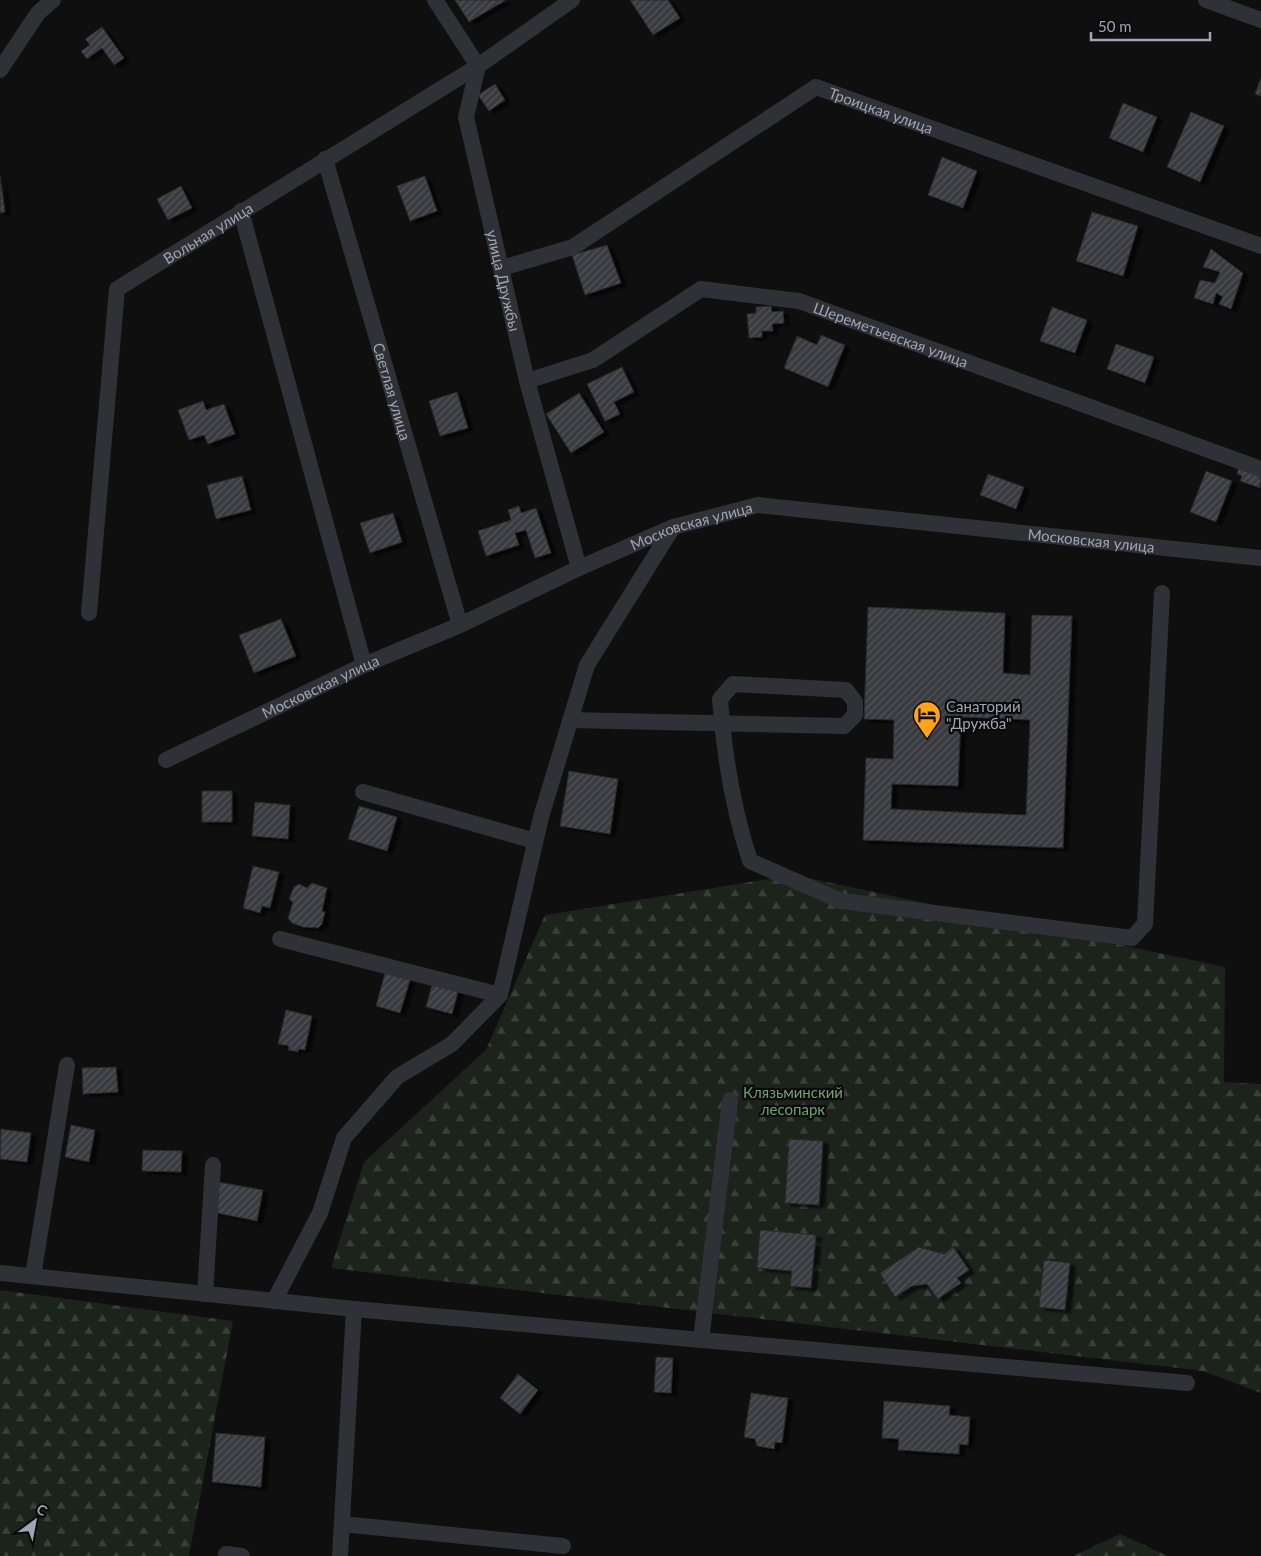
<svg xmlns="http://www.w3.org/2000/svg" width="1261" height="1556" font-family="Lato,sans-serif">
	<style>
		.forest { fill: url(#forest-firs) }
		.building { fill: url(#building-hatch); stroke: #28292c; fill-rule: evenodd; filter: url(#shadow) }
		.lines { fill: none; stroke-linecap: round; stroke-linejoin: round }
		.minor { stroke: #2f3136; stroke-width: 16 }
		.labels { text-anchor: middle; dominant-baseline: central; stroke-width: 4.5; stroke-linejoin: round; paint-order: stroke }
		.street-label { font-size: 15px; fill: #9ea6b3; stroke: #0a0a0b }
		.poi-label { font-size: 15px; fill: #9ea6b3; stroke: #0a0a0b; text-anchor: start }
		.park-label { font-size: 15px; fill: #72a073; stroke: #0a0a0b }
	</style>
	<defs>
		<pattern id="forest-firs" width="22" height="20" patternUnits="userSpaceOnUse" patternTransform="scale(1.25)"><rect width="22" height="20" fill="#1b231b"/><path d="M5 1l3.5 6h-7zM16 11l3.5 6h-7z" fill="#39403a"/></pattern>
		<pattern id="building-hatch" width="6" height="6" patternUnits="userSpaceOnUse" patternTransform="scale(1.25)"><rect width="6" height="6" fill="#393b40"/><path d="M-1 1l2-2M0 6l6-6M5 7l2-2" fill="none" stroke="#525459"/></pattern>
		<filter id="shadow"><feDropShadow dx="5.5" dy="3" stdDeviation="1" flood-color="#0009"/></filter>
	</defs>
	<rect width="100%" height="100%" fill="#0f0f10"/>
	<path class="forest" d="M 794,875 L 1225,967 L 1224,1082 L 1261,1084 L 1261,1393 L 1203,1371 L 331,1268 L 364,1162 L 486,1050 L 545,915 Z
		M 0,1290 L 233,1321 L 189,1556 L 0,1556 Z
		M 1120,1534 L 1168,1556 L 1073,1556 Z"/>
	<path class="building" d="M 455,0 L 506,0 L 469,22 Z
		M 630,0 L 668,0 L 680,18 L 653,35 Z
		M 102,27 L 124,58 L 114,65 L 102,48 L 87,59 L 81,51 L 90,45 L 85,39 Z
		M 1261,78 L 1261,96 L 1255,94 Z
		M 495,84 L 505,100 L 489,111 L 478,95 Z
		M 1123,103 L 1157,117 L 1143,152 L 1109,138 Z
		M 1191,112 L 1224,126 L 1200,182 L 1167,167 Z
		M 942,157 L 977,171 L 963,208 L 928,195 Z
		M 0,176 L 5,212 L 0,213 Z
		M 425,176 L 437,211 L 410,221 L 397,186 Z
		M 181,186 L 192,208 L 168,220 L 157,199 Z
		M 1092,212 L 1138,226 L 1123,276 L 1076,261 Z
		M 607,245 L 621,283 L 585,295 L 572,255 Z
		M 1211,249 L 1243,273 L 1231,309 L 1219,304 L 1223,297 L 1216,293 L 1213,304 L 1194,298 L 1200,280 L 1215,283 L 1220,272 L 1203,267 Z
		M 771,306 L 772,312 L 783,311 L 784,323 L 772,324 L 773,331 L 762,331 L 762,337 L 749,338 L 747,314 L 756,313 L 756,307 Z
		M 1052,307 L 1087,320 L 1075,353 L 1040,341 Z
		M 821,335 L 845,345 L 828,387 L 784,368 L 797,336 L 817,345 Z
		M 1116,344 L 1154,357 L 1145,383 L 1107,369 Z
		M 622,367 L 634,392 L 614,402 L 620,414 L 605,421 L 587,384 Z
		M 457,392 L 468,428 L 440,436 L 429,401 Z
		M 579,393 L 604,432 L 571,453 L 546,414 Z
		M 203,401 L 206,410 L 224,404 L 235,434 L 208,444 L 204,435 L 189,440 L 178,410 Z
		M 1240,464 L 1261,470 L 1260,488 L 1240,481 L 1242,476 L 1237,474 Z
		M 1206,471 L 1232,481 L 1216,522 L 1190,512 Z
		M 988,474 L 1024,487 L 1016,509 L 980,495 Z
		M 242,476 L 251,510 L 216,519 L 207,485 Z
		M 519,506 L 521,513 L 536,508 L 551,553 L 535,558 L 526,530 L 515,533 L 519,545 L 486,556 L 478,531 L 511,520 L 508,510 Z
		M 393,513 L 402,542 L 370,553 L 360,523 Z
		M 868,607 L 1005,613 L 1003,673 L 1030,675 L 1032,615 L 1072,616 L 1063,848 L 863,840 L 866,758 L 893,759 L 894,720 L 864,719 ZM 961,717 L 1030,720 L 1026,815 L 891,809 L 892,784 L 958,786 Z
		M 281,619 L 296,656 L 254,673 L 239,635 Z
		M 569,771 L 618,779 L 610,834 L 560,826 Z
		M 202,791 L 232,791 L 232,822 L 202,822 Z
		M 255,802 L 290,805 L 288,839 L 252,836 Z
		M 359,806 L 397,817 L 387,851 L 348,839 Z
		M 253,866 L 279,872 L 270,908 L 262,906 L 260,913 L 243,908 Z
		M 312,883 L 327,888 L 322,911 L 325,912 L 322,924 L 318,928 L 303,927 L 292,923 L 288,918 L 293,902 L 289,899 L 294,887 L 299,884 L 307,888 Z
		M 385,973 L 410,980 L 400,1013 L 376,1006 Z
		M 433,981 L 459,988 L 452,1014 L 426,1007 Z
		M 286,1010 L 312,1016 L 305,1050 L 299,1049 L 298,1052 L 288,1050 L 289,1046 L 278,1044 Z
		M 116,1067 L 118,1092 L 83,1094 L 82,1068 Z
		M 71,1125 L 95,1130 L 89,1162 L 65,1157 Z
		M 1,1129 L 31,1133 L 27,1162 L 0,1159 Z
		M 789,1139 L 823,1141 L 819,1205 L 785,1203 Z
		M 143,1150 L 182,1151 L 181,1172 L 142,1171 Z
		M 218,1182 L 263,1190 L 257,1221 L 212,1212 Z
		M 760,1230 L 816,1235 L 811,1288 L 790,1286 L 792,1271 L 757,1268 Z
		M 919,1247 L 944,1254 L 953,1247 L 969,1270 L 957,1278 L 961,1283 L 938,1299 L 927,1284 L 912,1286 L 895,1297 L 880,1273 Z
		M 1044,1260 L 1070,1263 L 1065,1310 L 1039,1307 Z
		M 656,1357 L 673,1358 L 671,1393 L 654,1392 Z
		M 518,1374 L 538,1390 L 520,1414 L 500,1398 Z
		M 751,1393 L 788,1398 L 782,1443 L 775,1442 L 774,1449 L 757,1446 L 755,1439 L 744,1437 Z
		M 884,1401 L 950,1406 L 949,1415 L 970,1417 L 968,1445 L 959,1444 L 959,1454 L 898,1450 L 899,1439 L 882,1438 Z
		M 216,1433 L 265,1437 L 261,1487 L 212,1482 Z"/>
	<g class="lines">
		<g class="minor">
			<path id="s1" d="M 435,0 L 478,66 L 466,117 L 527,381 L 579,568"/>
			<path d="M 1206,0 L 1261,20"/>
			<path d="M 0,70 L 38,13 L 53,0"/>
			<path id="s2" d="M 325,159 L 460,625"/>
			<path d="M 241,211 L 364,665"/>
			<path id="s3" d="M 502,268 L 573,247 L 816,87 L 1261,246"/>
			<path id="s4" d="M 527,381 L 593,360 L 701,289 L 799,301 L 1261,469"/>
			<path id="s5" d="M 89,613 L 117,289 L 478,66 L 572,0"/>
			<path d="M 570,720 L 844,726 L 855,715 L 855,702 L 846,690 L 733,684 L 720,699 C 724,754 733,809 750,861 L 841,901 L 1132,938 L 1145,924 L 1162,593"/>
			<path id="s6" d="M 166,760 L 364,665 L 460,625 L 579,568 L 673,527 L 758,505 L 1261,558"/>
			<path d="M 363,792 L 535,841"/>
			<path d="M 280,939 L 500,995"/>
			<path d="M 0,1273 L 354,1309 L 1187,1383"/>
			<path d="M 33,1276 L 67,1065"/>
			<path d="M 205,1294 L 213,1165"/>
			<path d="M 274,1301 L 320,1213 L 344,1138 L 397,1077 L 452,1044 L 500,995 L 541,817 L 587,665 L 673,527"/>
			<path d="M 701,1340 L 730,1100"/>
			<path d="M 342,1524 L 563,1546"/>
			<path d="M 226,1554 L 242,1556"/>
			<path d="M 340,1556 L 354,1309"/>
		</g>
	</g>
	<defs>
		<g id="hotel-pin" transform="scale(1.4375)"><path d="M0 17L-7.5 6A9.5 9.5 0 1 1 7.5 6Z" fill="#ffa418" stroke="#0a0a0b"/><path d="M-6-4.5h1.5V1H6V5H4.5V3h-9V5H-6ZM-4 0a1.8 1.8 0 1 1 3.6 0ZM.5 0V-2.5h3Q6-2.5 6 0Z" fill="#111"/></g>
	</defs>
	<g fill-rule="evenodd">
		<use href="#hotel-pin" x="927" y="715"/>
	</g>
	<g class="labels">
		<g class="street-label">
			<text stroke="none"><textPath href="#s3" startOffset="434">Троицкая улица</textPath></text>
			<text stroke="none"><textPath href="#s5" startOffset="432">Вольная улица</textPath></text>
			<text stroke="none"><textPath href="#s1" startOffset="299">улица Дружбы</textPath></text>
			<text stroke="none"><textPath href="#s4" startOffset="395">Шереметьевская улица</textPath></text>
			<text stroke="none"><textPath href="#s2" startOffset="242">Светлая улица</textPath></text>
			<text stroke="none"><textPath href="#s6" startOffset="576">Московская улица</textPath></text>
			<text stroke="none"><textPath href="#s6" startOffset="981">Московская улица</textPath></text>
			<text stroke="none"><textPath href="#s6" startOffset="171">Московская улица</textPath></text>
		</g>
		<g class="poi-label">
			<text x="946" y="706">Санаторий<tspan x="946" dy="17">"Дружба"</tspan></text>
		</g>
		<g class="park-label">
			<text x="793" y="1092">Клязьминский<tspan x="793" dy="17">лесопарк</tspan></text>
		</g>
	</g>
	<g transform="translate(35 1521) rotate(32)" stroke="#0a0a0b" stroke-width="4" paint-order="stroke">
	<path d="M0-4L9 19L0 12L-9 19Z" fill="#9ea6b3"/>
	<text y="-8" font-size="14" font-weight="bold" text-anchor="middle" fill="#9ea6b3">С</text>
	</g>
	<path d="M1091 32v8h119v-8" fill="none" stroke="#9ea6b3" stroke-width="2.5"/>
	<text x="1098" y="32" font-size="15" fill="#9ea6b3" stroke="#0a0a0b" stroke-width="4" paint-order="stroke">50 m</text>
</svg>
